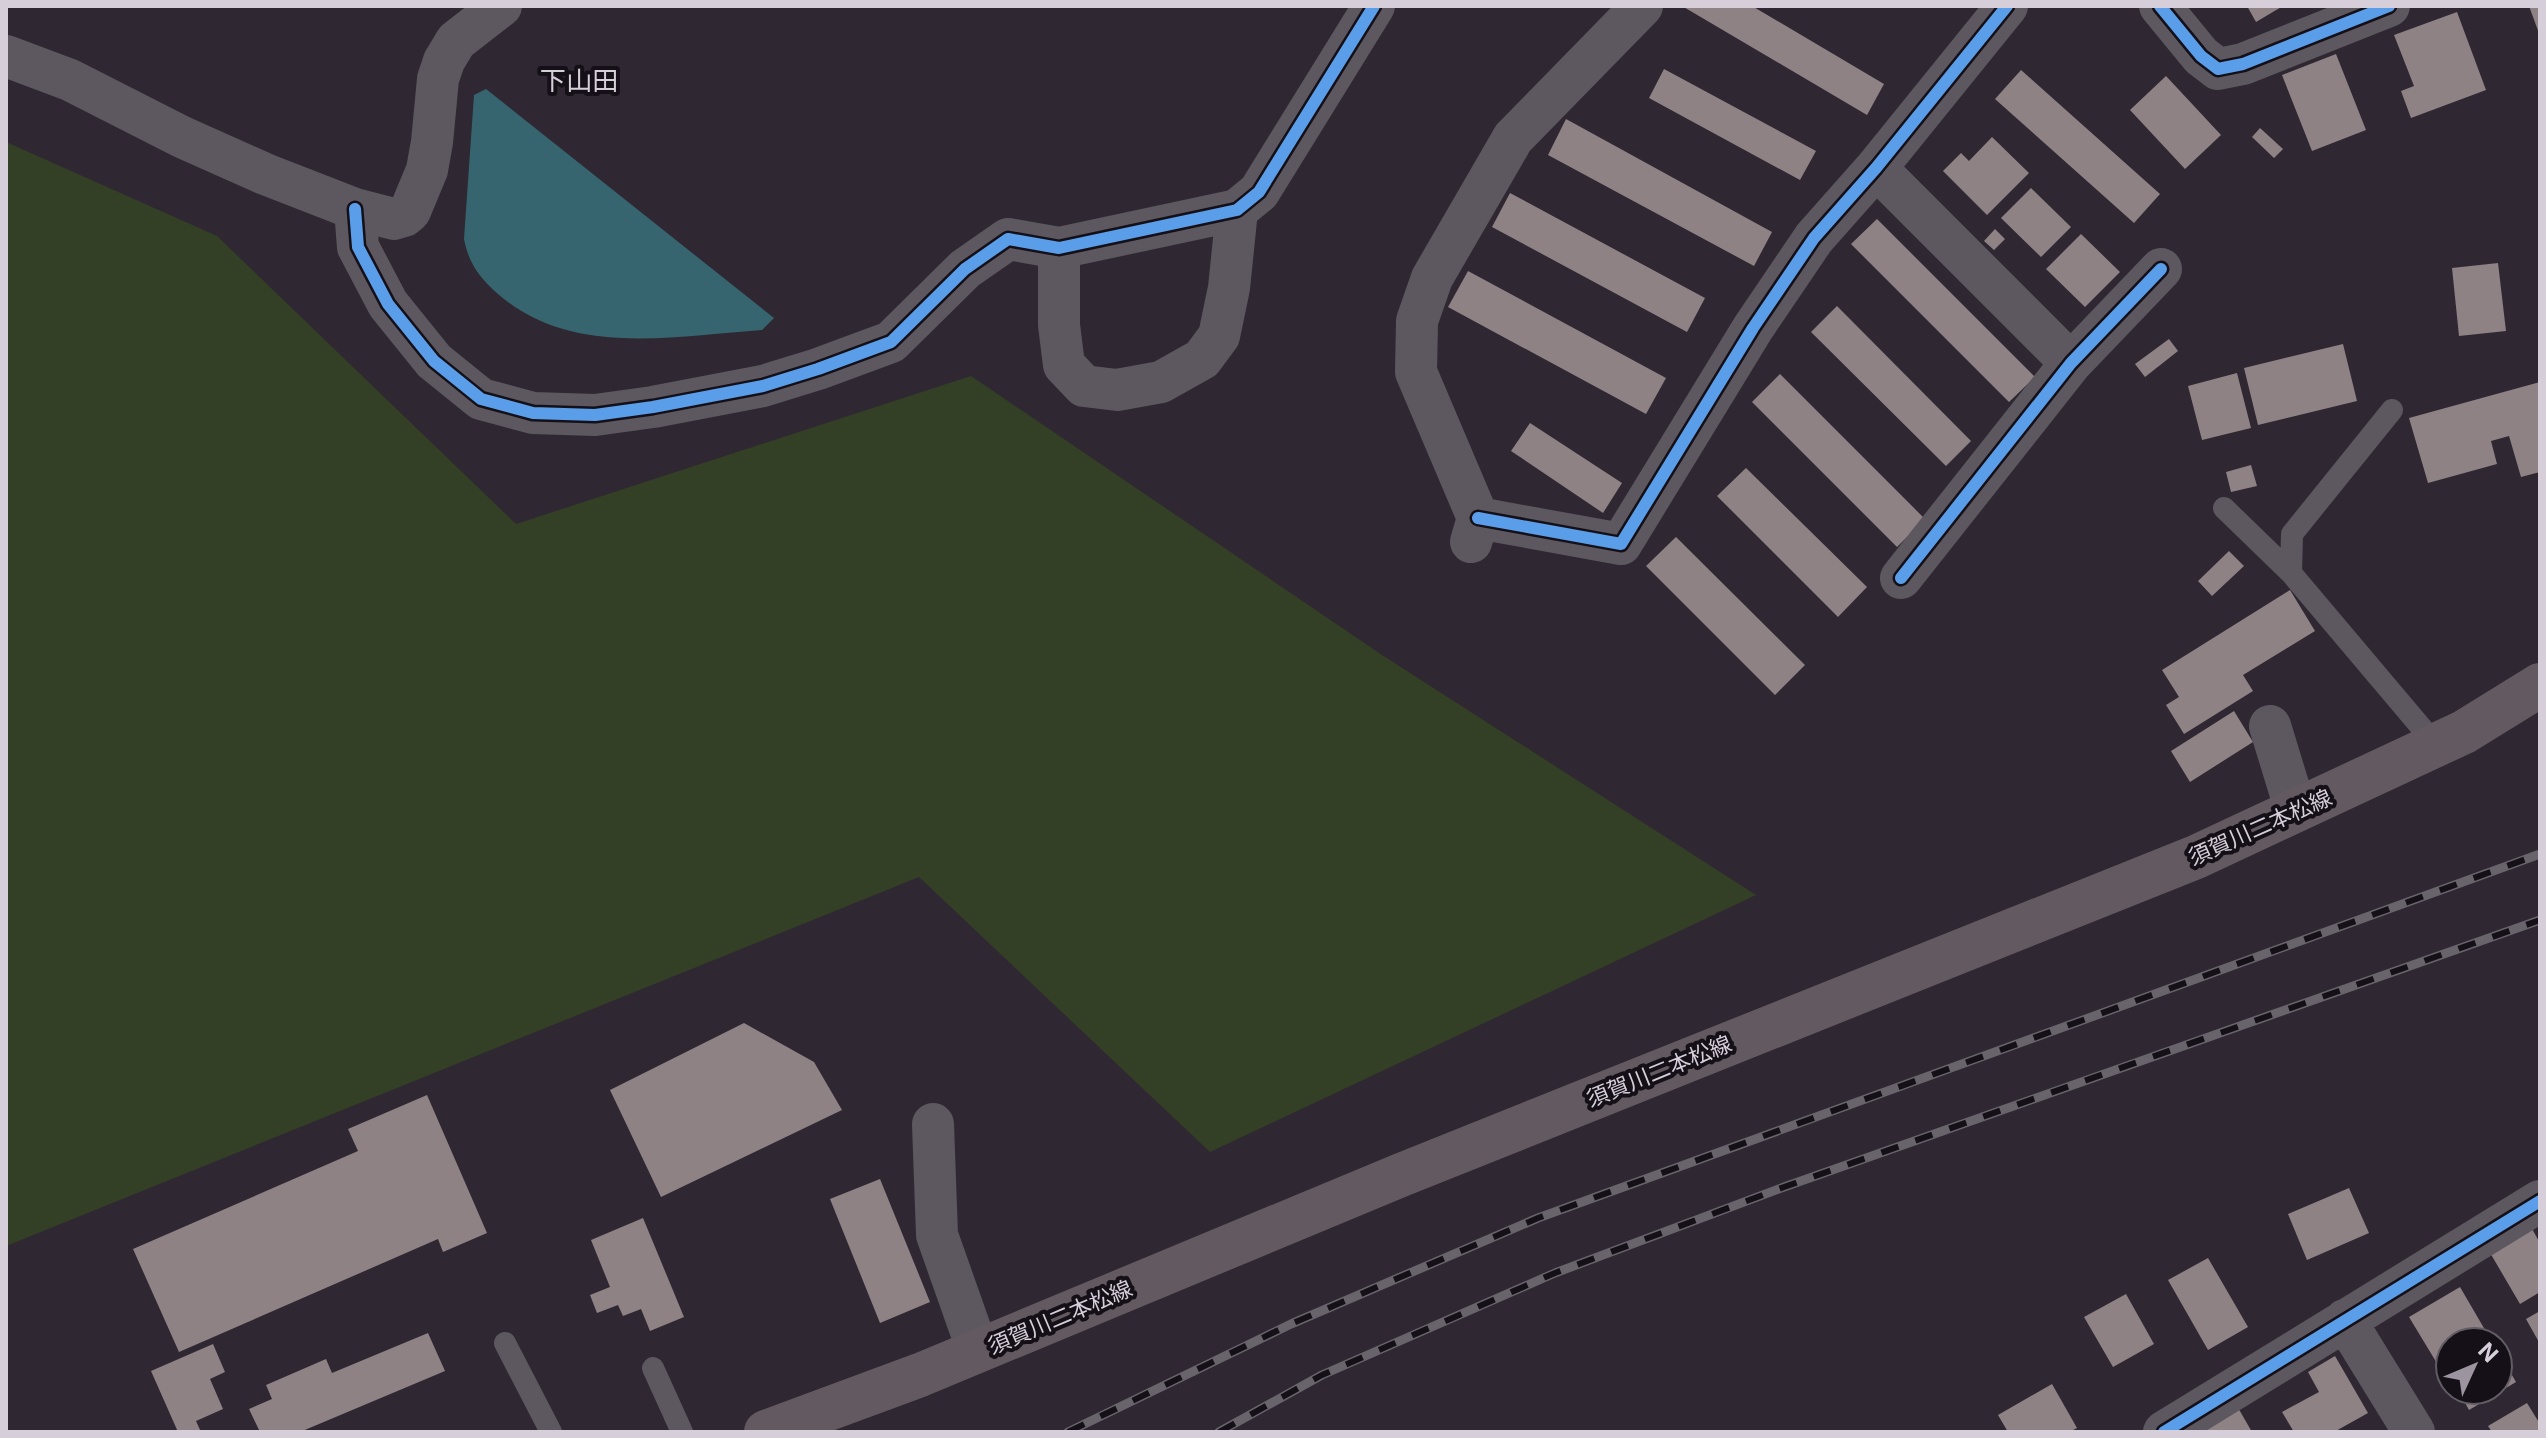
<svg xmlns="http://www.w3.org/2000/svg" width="2546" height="1438" font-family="Inter,'Noto Sans JP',sans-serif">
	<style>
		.green { fill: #334026 }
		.water { fill: #36656f }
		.building { fill: #8f8285 }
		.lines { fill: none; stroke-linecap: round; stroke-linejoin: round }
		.service { stroke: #5d585f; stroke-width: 22 }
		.minor { stroke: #5d585f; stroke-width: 42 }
		.secondary { stroke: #635a61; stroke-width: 44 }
		.rail-casing { stroke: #69646b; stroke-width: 9 }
		.rail { stroke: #151018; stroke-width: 6; stroke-dasharray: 18; stroke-linecap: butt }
		.cycleway-casing { stroke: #151018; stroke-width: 17 }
		.cycleway { stroke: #5a9eea; stroke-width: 12 }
		.labels { text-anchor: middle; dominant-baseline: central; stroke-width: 8; stroke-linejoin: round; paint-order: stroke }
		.street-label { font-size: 22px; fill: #d6ced9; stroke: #151018 }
		.quarter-label { font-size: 26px; fill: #d6ced9; stroke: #151018 }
	</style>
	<rect width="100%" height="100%" fill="#2f2832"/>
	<path class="green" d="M 6,142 L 217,236 L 516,524 L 971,376 L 1382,655 L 1756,895 L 1210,1152 L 919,877 L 6,1246 Z"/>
	<path class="water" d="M 486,89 L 774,318 L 762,330 C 674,336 571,358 498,294 C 479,277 469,264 464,239 L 474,95 Z"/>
	<path class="building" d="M 1682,6 L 1752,6 L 1884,84 L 1867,115 Z
		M 2247,6 L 2283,6 L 2256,22 Z
		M 2529,6 L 2540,6 L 2540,36 Z
		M 2457,12 L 2486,90 L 2411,118 L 2401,91 L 2414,86 L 2394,35 Z
		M 2336,54 L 2366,130 L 2312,151 L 2282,75 Z
		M 1664,69 L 1816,151 L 1800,180 L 1649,98 Z
		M 2021,70 L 2160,194 L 2134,223 L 1995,99 Z
		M 2166,76 L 2221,135 L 2185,169 L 2130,110 Z
		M 1566,119 L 1772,232 L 1754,266 L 1548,155 Z
		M 2260,128 L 2283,149 L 2274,158 L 2252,137 Z
		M 1992,137 L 2029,173 L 1987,215 L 1943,171 L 1961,153 L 1969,161 Z
		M 2031,188 L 2071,227 L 2041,257 L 2001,218 Z
		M 1510,193 L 1705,298 L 1687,332 L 1492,227 Z
		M 1877,219 L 2035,377 L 2009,402 L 1851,244 Z
		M 1995,229 L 2005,239 L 1994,250 L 1984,241 Z
		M 2081,234 L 2120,272 L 2085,307 L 2046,269 Z
		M 2498,263 L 2506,331 L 2459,336 L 2452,268 Z
		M 1468,271 L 1666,378 L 1646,414 L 1448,307 Z
		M 1837,306 L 1971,441 L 1946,466 L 1811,332 Z
		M 2169,339 L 2178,351 L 2145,377 L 2135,364 Z
		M 2343,344 L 2357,401 L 2258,425 L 2244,368 Z
		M 2237,373 L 2251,428 L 2202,440 L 2188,386 Z
		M 1780,374 L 1925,519 L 1897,547 L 1752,402 Z
		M 2540,382 L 2540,472 L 2521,477 L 2509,436 L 2491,441 L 2497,464 L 2428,483 L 2409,418 Z
		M 1530,423 L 1622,483 L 1603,513 L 1511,451 Z
		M 2251,465 L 2257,486 L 2231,492 L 2226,472 Z
		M 1746,468 L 1867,587 L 1838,617 L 1717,496 Z
		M 1676,537 L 1805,665 L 1775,695 L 1646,566 Z
		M 2229,551 L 2244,566 L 2212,596 L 2198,581 Z
		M 2290,590 L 2315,631 L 2243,675 L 2253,691 L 2184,734 L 2166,705 L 2179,697 L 2162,670 Z
		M 2234,711 L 2253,742 L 2190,782 L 2171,751 Z
		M 744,1023 L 814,1062 L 842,1110 L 661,1197 L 610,1090 Z
		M 427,1095 L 487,1233 L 443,1252 L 438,1239 L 179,1352 L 133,1249 L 358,1151 L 348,1129 Z
		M 880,1179 L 930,1302 L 880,1323 L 830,1199 Z
		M 2349,1188 L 2369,1233 L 2307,1260 L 2288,1214 Z
		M 643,1218 L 684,1317 L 650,1331 L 641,1309 L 623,1316 L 618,1305 L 597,1313 L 590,1295 L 610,1287 L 591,1240 Z
		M 2531,1227 L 2540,1243 L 2540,1292 L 2520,1304 L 2489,1251 Z
		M 2208,1258 L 2248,1327 L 2208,1350 L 2168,1280 Z
		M 2460,1287 L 2488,1335 L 2476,1342 L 2450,1342 L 2450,1358 L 2438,1365 L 2409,1317 Z
		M 2126,1294 L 2154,1344 L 2113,1367 L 2084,1317 Z
		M 2540,1311 L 2540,1344 L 2526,1319 Z
		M 428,1333 L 445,1371 L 300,1432 L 260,1432 L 249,1409 L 272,1399 L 266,1385 L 326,1359 L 332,1373 Z
		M 213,1344 L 225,1372 L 210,1379 L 223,1409 L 196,1421 L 201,1432 L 178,1432 L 151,1371 Z
		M 2498,1351 L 2516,1382 L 2469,1410 L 2458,1390 L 2498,1390 Z
		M 2335,1356 L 2368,1413 L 2334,1432 L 2294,1432 L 2282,1412 L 2319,1392 L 2308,1372 Z
		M 2052,1384 L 2077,1428 L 2069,1432 L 2008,1432 L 1998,1415 Z
		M 2527,1403 L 2540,1424 L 2540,1432 L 2492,1432 L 2488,1426 Z
		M 2237,1406 L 2252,1432 L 2198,1432 Z"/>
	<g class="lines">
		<path class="service" d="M 2224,508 L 2291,573 L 2437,746
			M 2291,573 L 2292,534 L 2392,410
			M 505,1343 L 551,1432
			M 653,1368 L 682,1432"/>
		<path class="minor" d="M 2160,6 L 2201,56 L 2218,69 L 2243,64 L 2389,6
			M 6,56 L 70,80 L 182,137 L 265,174 L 355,209 L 394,219 L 404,216 L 410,211 L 427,170 L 432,142 L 438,79 L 444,61 L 456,41 L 501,6
			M 1876,168 L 2071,363
			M 355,209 L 358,247 L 388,304 L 434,361 L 481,399 L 533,413 L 595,415 L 653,407 L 763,386 L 818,369 L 891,342 L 965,269 L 1008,239 L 1059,248 L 1237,210 L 1259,192 L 1374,6
			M 1059,248 L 1059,325 L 1064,365 L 1084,386 L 1117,390 L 1161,382 L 1202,359 L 1219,336 L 1229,288 L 1237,210
			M 1478,518 L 1621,544 L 1753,328 L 1814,238 L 1876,168 L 2007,6
			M 1471,542 L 1478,518 L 1416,372 L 1417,321 L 1432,278 L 1513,138 L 1642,6
			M 1901,578 L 2071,363 L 2161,269
			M 2270,726 L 2296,811
			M 933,1124 L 937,1235 L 978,1351
			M 2345,1320 L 2414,1432
			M 2164,1432 L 2540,1201"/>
		<path class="secondary" d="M 766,1432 L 920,1375 L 1401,1175 L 2196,857 L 2464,732 L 2540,685"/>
		<g class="rail-casing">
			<path id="rail" d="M 1068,1432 L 1291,1324 L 1538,1218 L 2540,854
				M 1219,1432 L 1322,1375 L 1555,1273 L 1784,1187 L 2540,920"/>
		</g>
		<use href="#rail" class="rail"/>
		<g class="cycleway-casing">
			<path id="cycleway" d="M 2160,6 L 2201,56 L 2218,69 L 2243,64 L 2389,6
				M 355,209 L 358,247 L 388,304 L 434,361 L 481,399 L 533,413 L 595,415 L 653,407 L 763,386 L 818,369 L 891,342 L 965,269 L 1008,239 L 1059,248 L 1237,210 L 1259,192 L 1374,6
				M 1478,518 L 1621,544 L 1753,328 L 1814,238 L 1876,168 L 2007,6
				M 1901,578 L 2071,363 L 2161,269
				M 2164,1432 L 2540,1201"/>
		</g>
		<use href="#cycleway" class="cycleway"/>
	</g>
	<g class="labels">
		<g class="street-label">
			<text transform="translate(2260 827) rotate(-24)">須賀川二本松線</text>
			<text transform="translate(1659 1071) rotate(-22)">須賀川二本松線</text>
			<text transform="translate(1060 1317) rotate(-23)">須賀川二本松線</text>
		</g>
		<g class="quarter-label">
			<text x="579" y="80">下山田</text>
		</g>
	</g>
	<rect width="2546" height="1438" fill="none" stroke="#d6ced9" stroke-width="16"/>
	<g transform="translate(2474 1366) rotate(46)"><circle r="38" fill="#151018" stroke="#625c65" stroke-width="2"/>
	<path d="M0-6L14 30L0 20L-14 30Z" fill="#9c949f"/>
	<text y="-12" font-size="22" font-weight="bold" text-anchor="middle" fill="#d6ced9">N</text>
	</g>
</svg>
